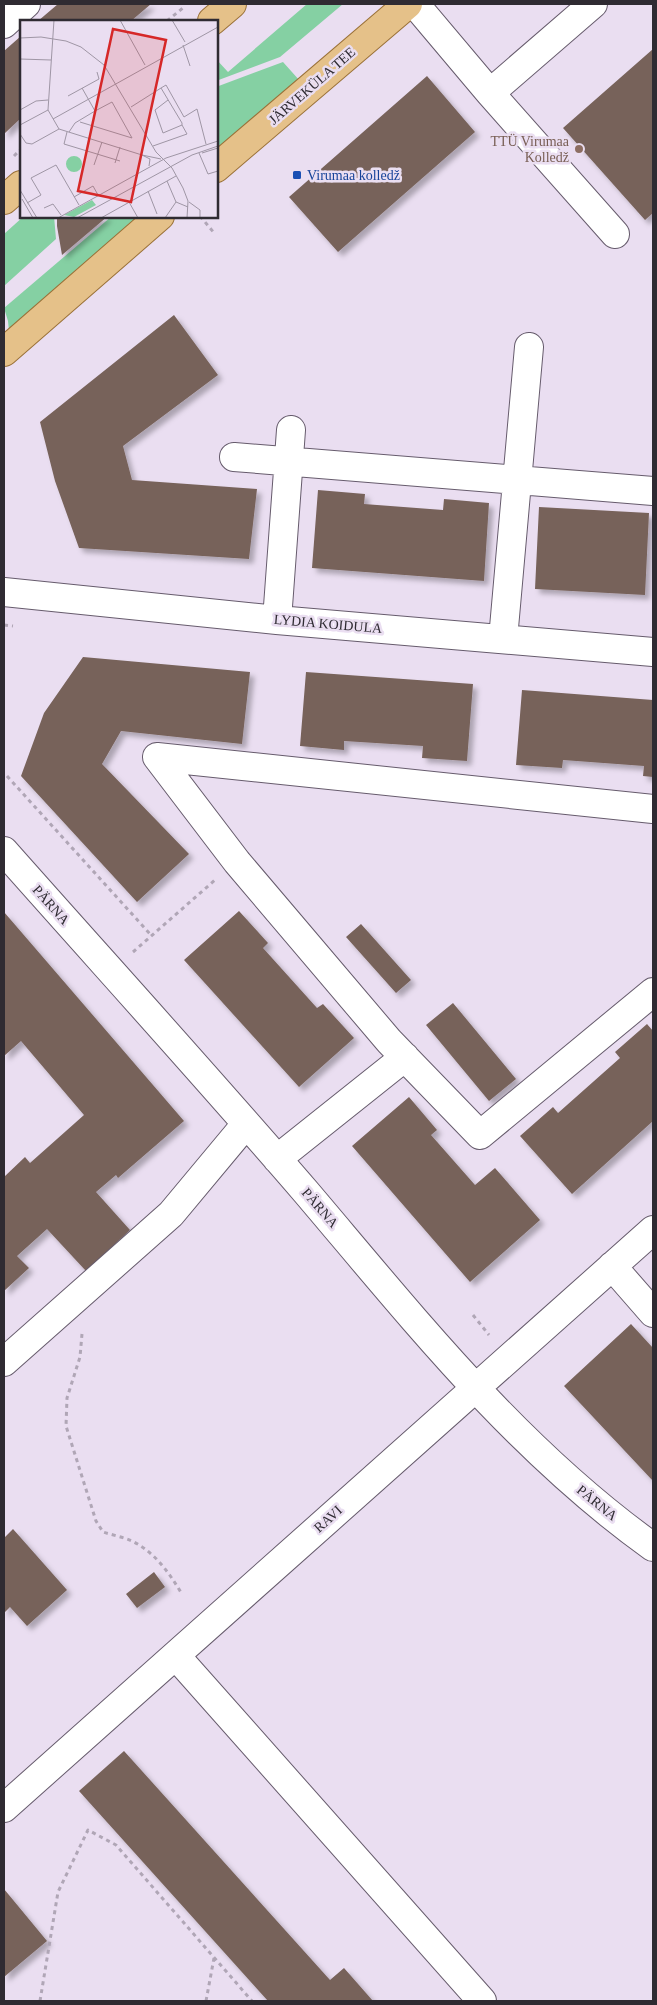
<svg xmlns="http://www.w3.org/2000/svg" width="657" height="2005" font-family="'Times New Roman',serif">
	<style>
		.green { fill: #85d0a3 }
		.building { fill: #77625a; filter: url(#shadow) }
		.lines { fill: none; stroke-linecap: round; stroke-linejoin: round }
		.minor-casing { stroke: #665b6c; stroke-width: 30 }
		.major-casing { stroke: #9a7138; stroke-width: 30 }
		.path { stroke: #b0a6b6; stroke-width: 3; stroke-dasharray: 4 4; stroke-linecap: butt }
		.minor { stroke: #fff; stroke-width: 28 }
		.major { stroke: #e5c189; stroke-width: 28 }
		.education-dot { fill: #8d6e63; stroke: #eadef1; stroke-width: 2 }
		.transit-dot { fill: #1a4fb4; stroke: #eadef1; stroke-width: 2 }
		.labels { text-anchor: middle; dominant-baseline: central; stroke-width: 5; stroke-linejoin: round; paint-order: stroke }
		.street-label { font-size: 14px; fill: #2f2b32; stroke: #eadef1 }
		.education-label { font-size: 14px; fill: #785e54; stroke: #eadef1; text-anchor: end }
		.transit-label { font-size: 14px; fill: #164399; stroke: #eadef1; text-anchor: start }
		.inset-road { fill: none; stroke: #9f96a5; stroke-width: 1 }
		.view { fill: #d62828; fill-opacity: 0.15; stroke: #d62828; stroke-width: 2.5 }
		.inset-edge { fill: none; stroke: #2f2b32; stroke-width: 2.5 }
	</style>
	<defs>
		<filter id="shadow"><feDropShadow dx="4.5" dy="4.5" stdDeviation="2.5" flood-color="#0004"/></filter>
	</defs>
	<rect width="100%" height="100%" fill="#eadef1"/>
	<path class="green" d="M 307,4 L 343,4 L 280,57 L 216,81 L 216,59 L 228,72 Z
		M 283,62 L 300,81 L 216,154 L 216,87 Z
		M 24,216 L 54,216 L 56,239 L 4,286 L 4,234 Z
		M 112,216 L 144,216 L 9,331 L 8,321 L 4,308 Z"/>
	<path class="building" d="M 58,4 L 151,4 L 131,21 L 38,21 Z
		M 21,36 L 21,118 L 4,134 L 4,51 Z
		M 653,49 L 653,213 L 645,220 L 563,128 Z
		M 427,76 L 475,132 L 338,252 L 289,197 Z
		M 57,216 L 108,216 L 62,255 L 57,226 Z
		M 174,315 L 218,375 L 123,446 L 132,480 L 257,489 L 249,559 L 79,548 L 55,481 L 40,422 Z
		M 318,490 L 365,494 L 364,504 L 443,510 L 444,499 L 489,503 L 484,581 L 312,568 Z
		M 539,507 L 649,513 L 645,595 L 535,589 Z
		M 83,657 L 250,672 L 242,744 L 121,731 L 102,764 L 189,854 L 137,902 L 21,776 L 44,713 Z
		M 306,672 L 473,684 L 467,761 L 422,758 L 423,746 L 344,741 L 344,750 L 300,746 Z
		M 522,690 L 653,700 L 653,777 L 643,776 L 644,766 L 563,760 L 562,768 L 516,765 Z
		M 239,911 L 268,943 L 263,948 L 317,1008 L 323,1004 L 354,1038 L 299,1087 L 184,960 Z
		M 4,912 L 184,1121 L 118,1178 L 116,1175 L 96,1192 L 130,1230 L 86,1271 L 47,1229 L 17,1256 L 29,1268 L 4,1291 L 4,1177 L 25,1157 L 30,1163 L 84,1115 L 21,1041 L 4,1056 Z
		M 361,924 L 411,980 L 396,993 L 346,937 Z
		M 453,1003 L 516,1079 L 489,1101 L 426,1025 Z
		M 647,1024 L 653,1031 L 653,1121 L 572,1194 L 520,1136 L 553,1107 L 558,1113 L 620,1058 L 615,1052 Z
		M 409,1097 L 437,1130 L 431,1135 L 475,1185 L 495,1168 L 540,1220 L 470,1282 L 352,1146 Z
		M 631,1324 L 653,1348 L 653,1481 L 564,1386 Z
		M 13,1529 L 67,1590 L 27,1626 L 10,1607 L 4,1613 L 4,1538 Z
		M 154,1572 L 165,1587 L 137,1608 L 126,1594 Z
		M 124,1751 L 330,1980 L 344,1968 L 373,2001 L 268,2001 L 79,1791 Z
		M 4,1889 L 47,1941 L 4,1977 Z"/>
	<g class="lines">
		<g class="minor-casing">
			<path id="minor" d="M 415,4 L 490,93 L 593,4
				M 4,24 L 26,4
				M 490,93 L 615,234
				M 234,457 L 653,491
				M 4,592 L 277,620 L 653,652
				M 277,620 L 291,430
				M 503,639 L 529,347
				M 653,809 L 157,757 L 237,862 L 389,1041 L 480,1135 L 653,992
				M 4,851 C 105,965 207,1077 306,1192 C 413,1318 517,1450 653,1547
				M 277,1159 L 405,1057
				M 612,1266 L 653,1313
				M 4,1362 L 171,1214 L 246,1124
				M 176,1656 L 482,2001
				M 4,1808 C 221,1617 436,1421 653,1230"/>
		</g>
		<g class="major-casing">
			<path id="major" d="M 212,21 L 232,4
				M 216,168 L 408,4
				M 4,200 L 21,185
				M 4,352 L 160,216"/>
		</g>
		<path class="path" d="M 167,21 L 184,7
			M 14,156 L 21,149
			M 200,216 L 215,234
			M 4,625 L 13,626
			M 7,776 L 151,935
			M 133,952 L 215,880
			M 473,1315 L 489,1335
			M 82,1334 L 80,1357 L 67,1398 L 66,1426 L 96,1521 L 103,1532 C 112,1535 123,1537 132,1541 C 156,1553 169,1573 182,1594
			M 40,2001 L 58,1892 L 88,1830 L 116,1845 L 252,2001
			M 206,2001 L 214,1958"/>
		<use href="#minor" class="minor"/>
		<use href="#major" class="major"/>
	</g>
	<circle class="education-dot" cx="579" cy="149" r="5"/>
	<rect class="transit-dot" x="292" y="170" width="10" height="10" rx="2.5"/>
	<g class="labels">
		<g class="street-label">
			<text transform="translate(312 86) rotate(-41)">JÄRVEKÜLA TEE</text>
			<text transform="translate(328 624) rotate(5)">LYDIA KOIDULA</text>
			<text transform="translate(51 905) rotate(48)">PÄRNA</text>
			<text transform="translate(320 1208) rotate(49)">PÄRNA</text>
			<text transform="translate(597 1503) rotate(39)">PÄRNA</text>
			<text transform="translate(328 1519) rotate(-42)">RAVI</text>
		</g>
		<g class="education-label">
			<text x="569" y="141">TTÜ Virumaa<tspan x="569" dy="16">Kolledž</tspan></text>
		</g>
		<g class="transit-label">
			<text x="307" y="175">Virumaa kolledž</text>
		</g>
	</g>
	<g transform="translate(20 20)">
		<rect width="198" height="198" fill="#eadef1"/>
		<path d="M46 144a8 8 0 1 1 16 0a8 8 0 1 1-16 0ZM 72,180 L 76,185 L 54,197 L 44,195 Z" fill="#85d0a3"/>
		<path class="inset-road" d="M 34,0 L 28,90 L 39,109M 100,0 L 125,45M 152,0 L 165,22M 0,18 L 21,17 L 46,21 L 61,27 L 84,45 L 136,132 L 152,148 L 163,168 L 168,181 L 167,198M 163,25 L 170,46M 0,39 L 31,40M 141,68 L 146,65 L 164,97 L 177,89 L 186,124M 48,76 L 79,59 L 77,52M 111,87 L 141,68 L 162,103 L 162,105 L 143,113 L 135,90 L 148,80M 0,90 L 16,81 L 28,80M 33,99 L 198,7M 60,102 L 112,118 L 92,82 L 75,91 L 62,68M 0,105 L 28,90M 39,109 L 122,135M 47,112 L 44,124 L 100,141M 49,112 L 55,103 L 75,91M 0,114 L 6,123 L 12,124 L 39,109M 133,126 L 167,114 L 162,105M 179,133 L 188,154 L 198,151M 182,133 L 198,128M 95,143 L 100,127M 74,145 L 82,122M 129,146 L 130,139 L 122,135 L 141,139M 147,161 L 156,182M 0,170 L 17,198M 128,171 L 137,194M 54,177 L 73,166 L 78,175M 2,179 L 13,198M 109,182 L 118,198M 169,182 L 180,190 L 180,198M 7,183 L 21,175 L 11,158 L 36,145 L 59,185M 24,188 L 33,184 L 41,195M 38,198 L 146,138 L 198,121M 57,198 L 172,135 L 198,126M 81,198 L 156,156M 145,198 L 156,182 L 168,187"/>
		<path class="view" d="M 93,9 L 146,20 L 111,182 L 58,171 Z"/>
		<rect width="198" height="198" class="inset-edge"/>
	</g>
	<rect width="657" height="2005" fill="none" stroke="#2f2b32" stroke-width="10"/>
</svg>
